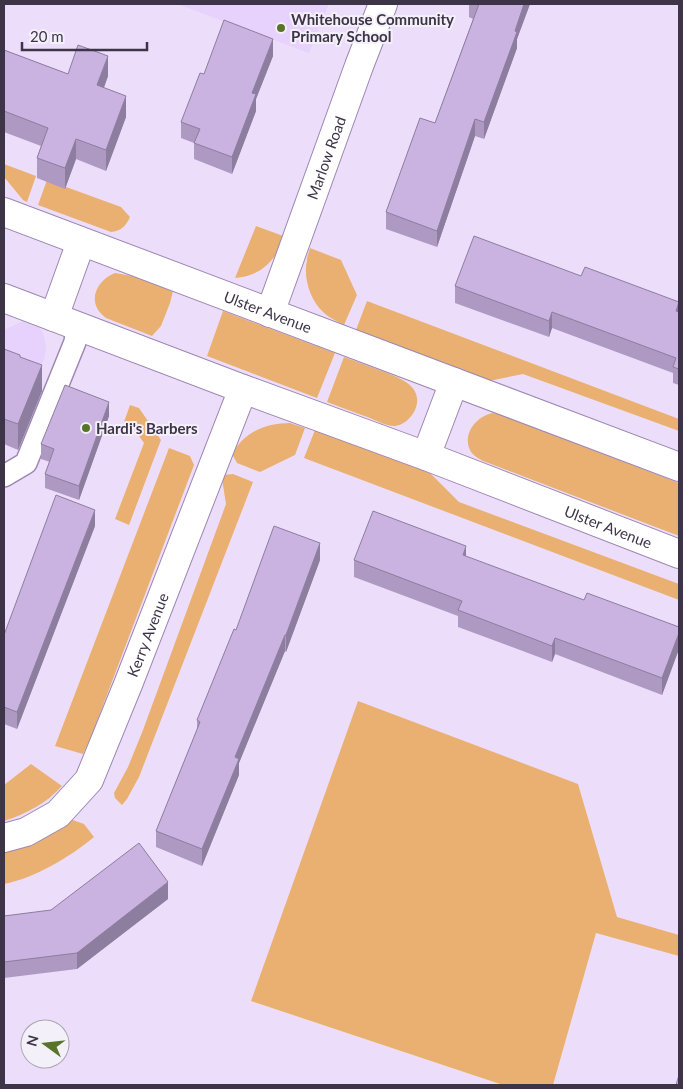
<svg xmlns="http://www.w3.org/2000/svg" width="683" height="1089" font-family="Lato,sans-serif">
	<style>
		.built { fill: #e7d1fd }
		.green { fill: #eab072 }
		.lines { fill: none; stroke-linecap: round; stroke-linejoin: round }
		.service-casing { stroke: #9d87b3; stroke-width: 24 }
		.minor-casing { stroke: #9d87b3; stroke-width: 30 }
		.service { stroke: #fff; stroke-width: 21 }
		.minor { stroke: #fff; stroke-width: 28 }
		.wall { fill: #ae99c2 }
		.shaded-wall { fill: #8d7d9e }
		.building { fill: #cab2e1; stroke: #8d7d9e }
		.poi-dot { fill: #587429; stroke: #f4f0f9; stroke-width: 2 }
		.labels { text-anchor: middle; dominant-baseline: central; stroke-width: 4; stroke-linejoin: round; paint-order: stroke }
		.poi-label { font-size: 15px; font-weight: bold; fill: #3e3447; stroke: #f4f0f9; text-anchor: start }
		.street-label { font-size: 15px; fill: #3e3447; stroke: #f4f0f9 }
	</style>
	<rect width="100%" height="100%" fill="#ecdefb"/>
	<path class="built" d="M 177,4 L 329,4 L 309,53 Z
		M 27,319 L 35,323 L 39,327 L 43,333 L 46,346 L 45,355 L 41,368 L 4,424 L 4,330 Z"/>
	<path class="green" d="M 4,164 L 36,176 L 27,202 L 23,200 L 4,177 Z
		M 47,180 L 121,207 L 130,217 C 126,226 121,231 111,232 L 38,205 Z
		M 256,226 L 286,237 C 275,260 262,276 235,278 Z
		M 310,248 L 341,260 L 357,295 L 344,325 C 337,321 329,318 323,312 C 310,300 303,278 307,260 C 307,256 309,252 310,248 Z
		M 115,273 L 133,276 L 173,291 L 170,303 L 161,326 L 152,336 L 106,318 C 86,304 95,281 115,273 Z
		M 367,301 L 679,419 L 679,431 L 523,374 L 489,381 L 356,330 Z
		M 223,311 L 335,353 L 317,398 L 207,356 Z
		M 344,357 C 355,361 366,365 377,369 C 394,376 426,384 415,410 C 411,418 404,425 395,426 C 386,426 377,421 370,418 C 355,413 341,407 327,402 Z
		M 130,405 L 139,408 L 161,440 L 129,525 L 115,519 L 144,443 L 132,426 L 124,422 Z
		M 493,413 L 501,415 L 679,483 L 679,536 L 483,461 C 479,459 474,456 471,452 C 461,435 476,416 493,413 Z
		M 290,423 L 305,428 L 295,455 L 260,472 L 237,463 L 232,454 C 244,432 266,423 290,423 Z
		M 315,430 L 430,473 L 459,502 L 679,584 L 679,600 L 304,458 Z
		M 169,448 L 190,456 L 194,465 L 91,737 L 83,754 L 55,746 Z
		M 233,474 L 253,482 L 139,777 L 127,799 L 122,805 L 115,798 L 114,793 L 128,767 L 143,730 L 226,504 L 222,479 L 222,475 Z
		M 358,701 L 578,784 L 617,917 L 679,935 L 679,956 L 596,933 L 553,1085 L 503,1085 L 251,1001 Z
		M 31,764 L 62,786 C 47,803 26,814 4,821 L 4,785 Z
		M 70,819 L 84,824 L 94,837 C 70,857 35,878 4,884 L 4,852 L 28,844 Z"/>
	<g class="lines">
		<g class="service-casing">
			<path id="service" d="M 4,476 L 26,463 L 75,342 L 77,326"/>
		</g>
		<g class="minor-casing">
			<g id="minor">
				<path id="s1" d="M 4,212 L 679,467"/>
				<path id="s2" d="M 4,298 L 243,389 L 426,456 L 679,554"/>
				<path id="s3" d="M 270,313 L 359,66 L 383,4"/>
				<path d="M 54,317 L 81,242"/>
				<path d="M 426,456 L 454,382"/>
				<path id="s4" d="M 4,838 L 26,832 L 58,814 L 89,780 L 129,682 L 243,389"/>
			</g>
		</g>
		<use href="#service" class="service"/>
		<use href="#minor" class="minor"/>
	</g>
	<path class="wall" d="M 469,4 L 530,4 L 517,39 L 517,48 L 484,139 L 475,136 L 437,247 L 386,229 L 386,212 L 435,123 L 473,19 L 469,17 Z
		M 4,50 L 68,74 L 108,76 L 104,88 L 126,117 L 106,171 L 76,159 L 65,189 L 37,178 L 37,158 L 41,146 L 4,132 Z
		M 273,56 L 256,99 L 256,111 L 232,174 L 194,159 L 194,143 L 181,138 L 181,122 L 204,74 Z
		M 581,276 L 679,312 L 679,385 L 673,383 L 673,373 L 552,328 L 549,337 L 455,303 L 455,286 Z
		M 4,349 L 20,357 L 42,391 L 18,450 L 4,444 Z
		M 109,416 L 79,500 L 45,488 L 45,474 L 50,462 L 41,459 L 41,444 Z
		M 95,526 L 17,729 L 4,724 L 4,635 Z
		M 466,557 L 584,600 L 679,627 L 679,649 L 662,695 L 555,654 L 552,662 L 458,627 L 458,616 L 354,577 L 354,560 Z
		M 320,560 L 286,652 L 285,651 L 239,763 L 239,775 L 202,866 L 156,847 L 156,831 L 197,730 L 197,720 L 236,630 Z
		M 168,899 L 77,969 L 4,978 L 4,916 Z"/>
	<path class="shaded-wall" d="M 524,4 L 530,4 L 517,39 L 517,48 L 484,139 L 484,122 Z
		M 273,39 L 273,56 L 256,99 L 256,111 L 232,174 L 232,157 L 252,93 Z
		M 108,56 L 108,76 L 97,106 L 97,85 Z
		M 126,96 L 126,117 L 106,171 L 106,150 Z
		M 475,119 L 475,136 L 437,247 L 437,231 Z
		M 76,139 L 76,159 L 65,189 L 65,168 Z
		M 679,302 L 679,319 L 676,311 Z
		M 552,312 L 552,328 L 549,337 L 549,321 Z
		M 42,365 L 42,391 L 18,450 L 18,424 Z
		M 109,402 L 109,416 L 79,500 L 79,486 Z
		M 95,510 L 95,526 L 17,729 L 17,712 Z
		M 320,543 L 320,560 L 286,652 L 286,635 Z
		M 466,546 L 466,562 L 463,555 Z
		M 679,633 L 679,649 L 662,695 L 662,678 Z
		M 285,635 L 285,651 L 239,763 L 239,775 L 202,866 L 202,849 L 235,757 Z
		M 555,638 L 555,654 L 552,662 L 552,646 Z
		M 168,882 L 168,899 L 77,969 L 77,953 Z"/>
	<path class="building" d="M 478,4 L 524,4 L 515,31 L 517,32 L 484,122 L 475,119 L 437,231 L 386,212 L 420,118 L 435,123 L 479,4 Z
		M 224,20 L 273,39 L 252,93 L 256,94 L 232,157 L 194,143 L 200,129 L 181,122 L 200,73 L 204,74 Z
		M 78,45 L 108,56 L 97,85 L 126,96 L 106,150 L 76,139 L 65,168 L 37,158 L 48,128 L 4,111 L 4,50 L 68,74 Z
		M 474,236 L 581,276 L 585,267 L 679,302 L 676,311 L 679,312 L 679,369 L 673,367 L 676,358 L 552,312 L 549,321 L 455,286 Z
		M 4,349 L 20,355 L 20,357 L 42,365 L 18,424 L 4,419 Z
		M 65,385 L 109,402 L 79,486 L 45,474 L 54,449 L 41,444 Z
		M 56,495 L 95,510 L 17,712 L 4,707 L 4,635 Z
		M 373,511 L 466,546 L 463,555 L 584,600 L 587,593 L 679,627 L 679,633 L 662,678 L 555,638 L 552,646 L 458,610 L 462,601 L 354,560 Z
		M 274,526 L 320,543 L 286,635 L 285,635 L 235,757 L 239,759 L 202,849 L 156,831 L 200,722 L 197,720 L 234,629 L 236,630 Z
		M 139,843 L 168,882 L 77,953 L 4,962 L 4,916 L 51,910 Z
		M 679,1075 L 679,1085 L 676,1085 Z"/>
	<g class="poi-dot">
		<circle cx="281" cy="28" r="5"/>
		<circle cx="86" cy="428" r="5"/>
	</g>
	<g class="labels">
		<g class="poi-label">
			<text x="291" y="19">Whitehouse Community<tspan x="291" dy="17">Primary School</tspan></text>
			<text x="96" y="428">Hardi's Barbers</text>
		</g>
		<g class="street-label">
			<text stroke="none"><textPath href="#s3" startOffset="165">Marlow Road</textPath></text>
			<text stroke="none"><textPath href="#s1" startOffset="282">Ulster Avenue</textPath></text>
			<text stroke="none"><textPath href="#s2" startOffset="646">Ulster Avenue</textPath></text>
			<text stroke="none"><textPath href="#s4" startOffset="262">Kerry Avenue</textPath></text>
		</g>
	</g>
	<rect width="683" height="1089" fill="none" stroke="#3e3447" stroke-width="10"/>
	<g transform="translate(45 1044) rotate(285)"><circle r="24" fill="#f4f0f9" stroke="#aba5b2"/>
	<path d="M0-4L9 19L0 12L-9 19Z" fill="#587429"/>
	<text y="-8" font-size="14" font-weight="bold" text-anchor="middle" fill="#3e3447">N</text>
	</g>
	<path d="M22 42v8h125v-8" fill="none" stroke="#3e3447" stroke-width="2.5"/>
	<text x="30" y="42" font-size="15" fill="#3e3447" stroke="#f4f0f9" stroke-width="4" paint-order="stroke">20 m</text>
</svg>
